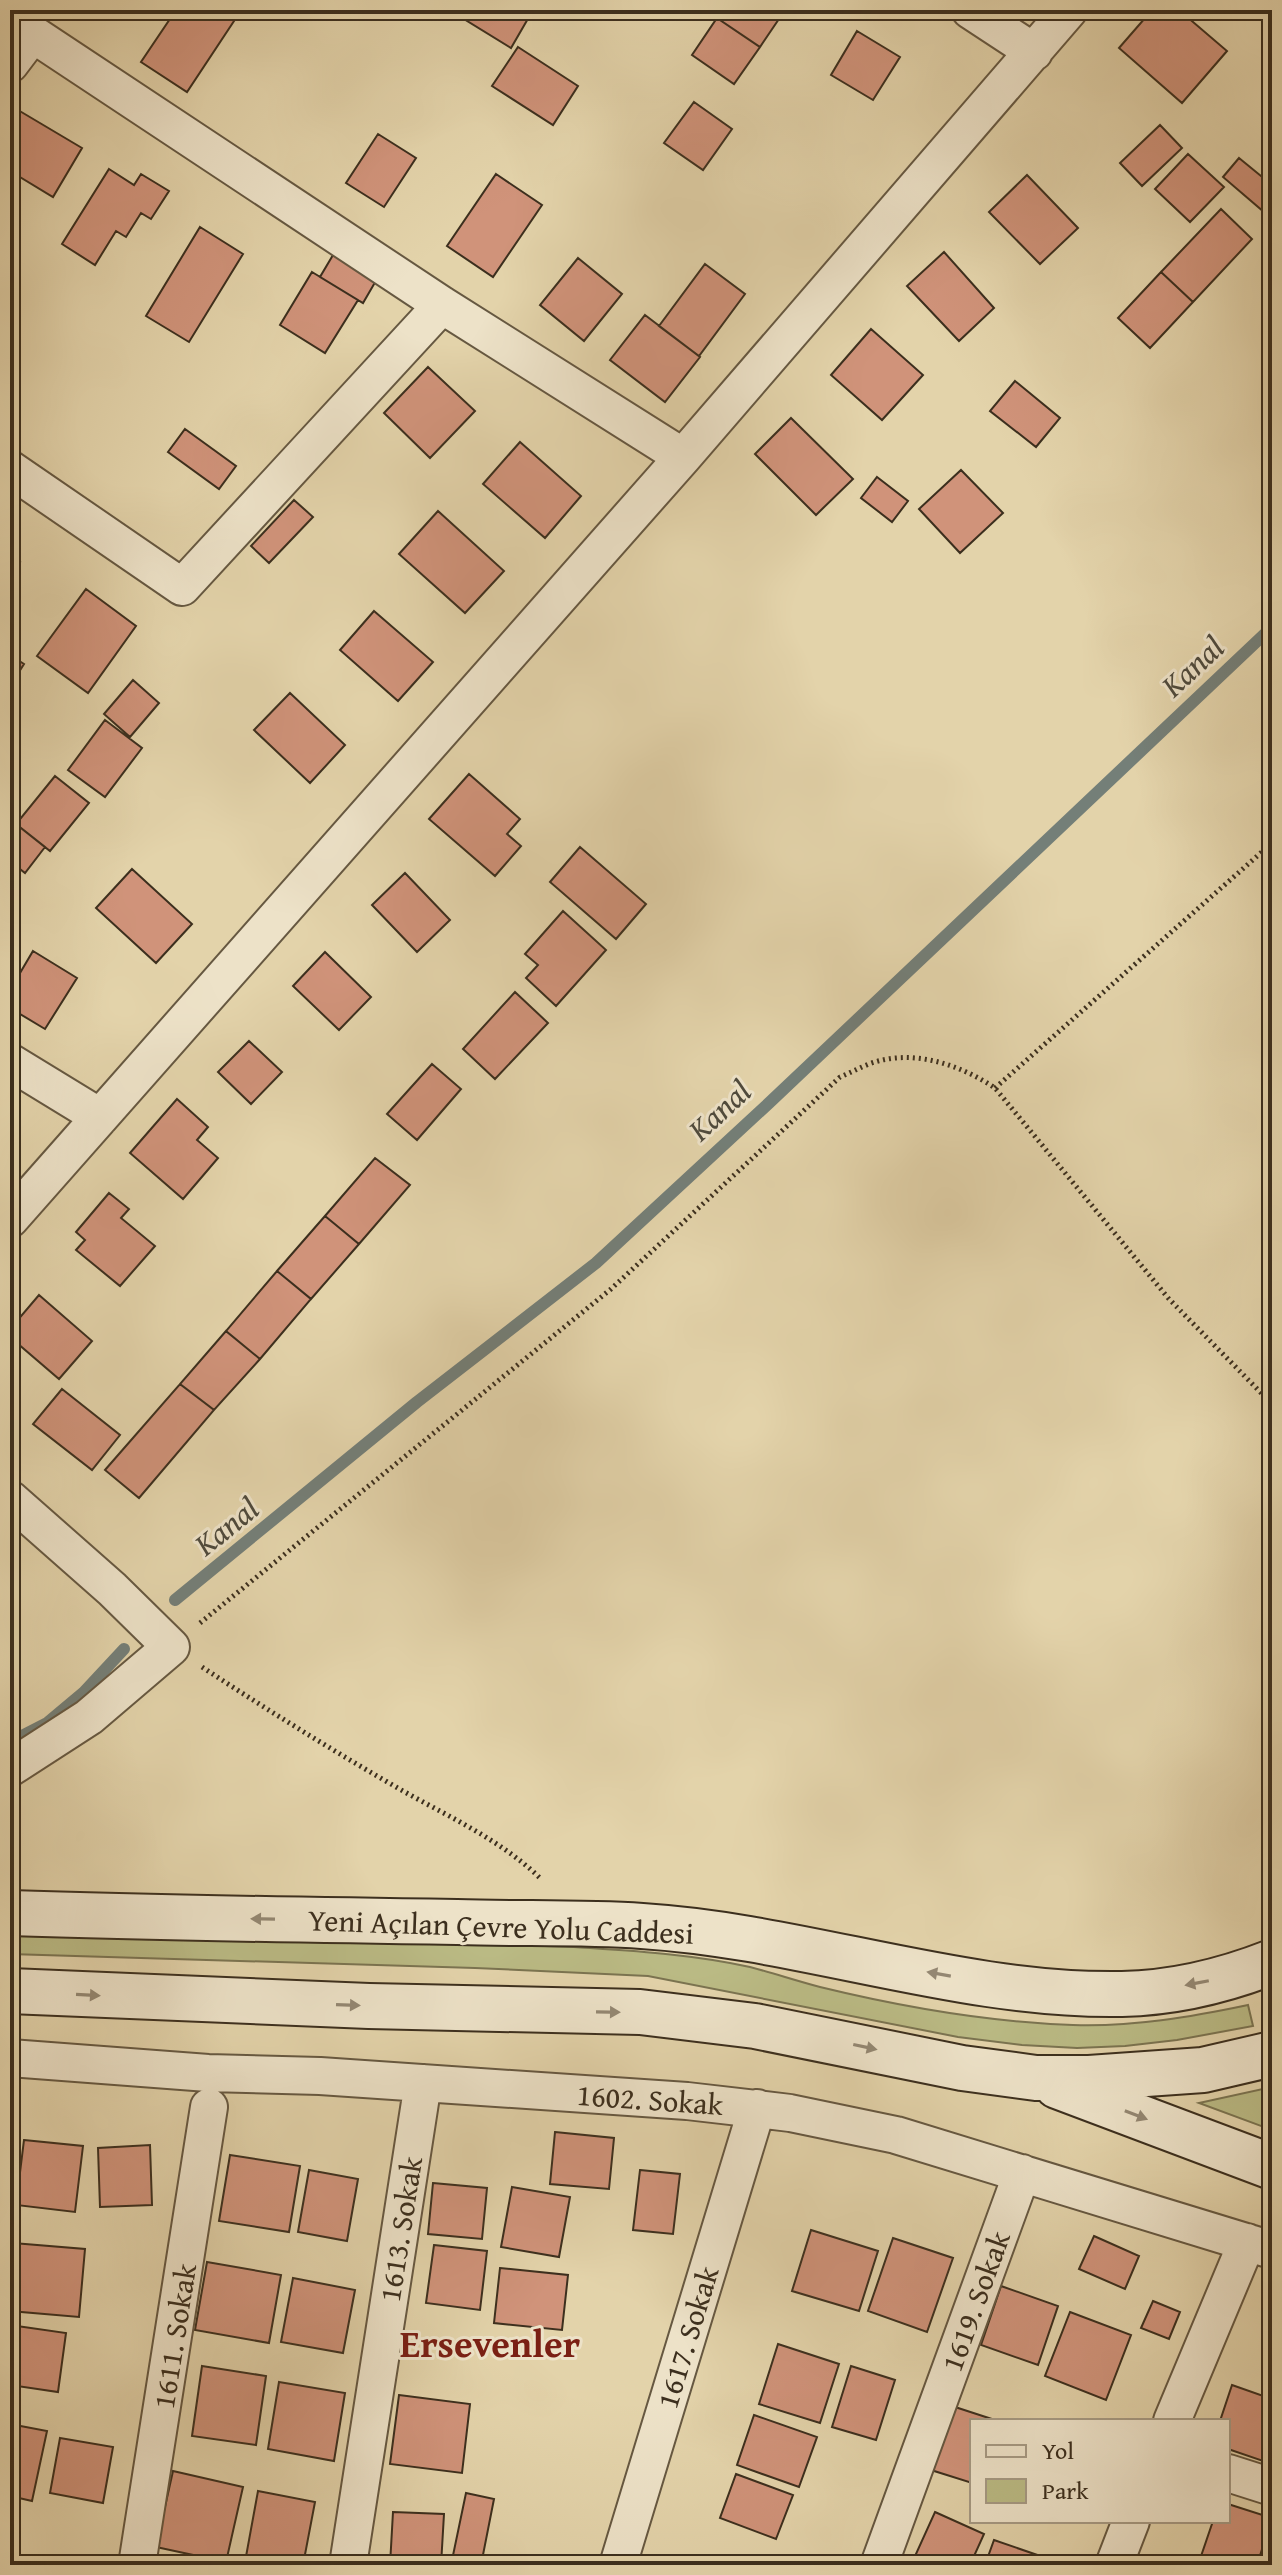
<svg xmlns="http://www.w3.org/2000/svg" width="1282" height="2575" font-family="'Gentium Book Plus',serif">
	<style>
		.green { fill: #baba84; stroke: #7b7451; stroke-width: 2 }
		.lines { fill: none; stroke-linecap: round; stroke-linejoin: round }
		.stream { stroke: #747f78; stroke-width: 12 }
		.building { fill: #d0937a; stroke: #3c2f1e; stroke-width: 2 }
		.minor-casing { stroke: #665841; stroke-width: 40 }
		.secondary-casing { stroke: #3c2f1e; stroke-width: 48 }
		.path { stroke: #3c2f1e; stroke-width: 5; stroke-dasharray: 2 4; stroke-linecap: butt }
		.minor { stroke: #ede2c8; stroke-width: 36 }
		.secondary { stroke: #ede2c8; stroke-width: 44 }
		.oneway { fill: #948873 }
		.labels { text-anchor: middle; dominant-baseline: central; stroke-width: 6; stroke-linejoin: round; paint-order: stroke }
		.street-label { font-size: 30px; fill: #3c2f1e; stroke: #ede2c8 }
		.water-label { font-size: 32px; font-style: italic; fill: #4f4a3c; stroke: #ede2c8 }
		.district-label { font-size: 38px; font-weight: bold; fill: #7a1f14; stroke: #ede2c8 }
	</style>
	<rect width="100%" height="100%" fill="#e3d3aa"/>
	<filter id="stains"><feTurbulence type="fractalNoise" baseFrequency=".0025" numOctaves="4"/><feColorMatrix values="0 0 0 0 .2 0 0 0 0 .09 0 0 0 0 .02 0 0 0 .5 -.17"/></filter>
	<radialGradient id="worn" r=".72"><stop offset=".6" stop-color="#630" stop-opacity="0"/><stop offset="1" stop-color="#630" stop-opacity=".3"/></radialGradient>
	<path class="green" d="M 10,1928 L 574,1947 C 633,1951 692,1954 750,1967 C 773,1973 797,1981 820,1987 C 902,2007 989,2022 1073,2025 C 1132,2027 1191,2017 1248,2005 L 1253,2026 L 1177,2040 L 1125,2046 L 1077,2048 L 1022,2045 L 958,2037 L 648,1976 L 475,1968 L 10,1954 Z
		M 1272,2087 L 1272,2130 L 1199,2103 Z"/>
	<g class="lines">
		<path class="stream" d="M 175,1600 L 417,1402 L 596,1263 L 769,1103 L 1272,627
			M 10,1742 L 47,1723 L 84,1692 L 124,1649"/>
	</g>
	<path class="building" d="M 176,10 L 225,10 L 236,18 L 187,92 L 141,62 Z
		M 533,10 L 511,48 L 451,11 L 452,10 Z
		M 723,10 L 785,10 L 760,47 L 717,18 Z
		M 1152,10 L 1179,10 L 1227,51 L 1182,103 L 1119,48 Z
		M 717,18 L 760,47 L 734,84 L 692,55 Z
		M 857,31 L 900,57 L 873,100 L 831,75 Z
		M 518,47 L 578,86 L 553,125 L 492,86 Z
		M 694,102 L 732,129 L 703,170 L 664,143 Z
		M 18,110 L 82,148 L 53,197 L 10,171 L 10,123 Z
		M 1160,125 L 1182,148 L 1142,186 L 1120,163 Z
		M 378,134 L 416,158 L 384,207 L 346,183 Z
		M 1188,154 L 1224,187 L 1190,222 L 1155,189 Z
		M 1239,158 L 1272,185 L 1272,203 L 1264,212 L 1223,177 Z
		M 109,169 L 134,185 L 141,174 L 169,191 L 151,219 L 141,213 L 126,237 L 116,231 L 95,265 L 62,244 Z
		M 496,174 L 542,205 L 493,277 L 447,246 Z
		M 1027,175 L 1078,228 L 1040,264 L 989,212 Z
		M 1221,209 L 1252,239 L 1193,302 L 1161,272 Z
		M 200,227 L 243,254 L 189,342 L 146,316 Z
		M 944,252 L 994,308 L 959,341 L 907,286 Z
		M 333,255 L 377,279 L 363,303 L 320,277 Z
		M 578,258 L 622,294 L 584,341 L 540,305 Z
		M 705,264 L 745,294 L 699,356 L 659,326 Z
		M 312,272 L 358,300 L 325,353 L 280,325 Z
		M 1161,272 L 1193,302 L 1150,348 L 1118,318 Z
		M 645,315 L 700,357 L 665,402 L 610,360 Z
		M 871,329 L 923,375 L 882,420 L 831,375 Z
		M 428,367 L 475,411 L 430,458 L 384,413 Z
		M 1015,381 L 1060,418 L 1036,447 L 990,411 Z
		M 791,418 L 853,479 L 816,515 L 755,454 Z
		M 185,429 L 236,466 L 219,489 L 168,452 Z
		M 520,442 L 581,496 L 545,538 L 483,484 Z
		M 961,470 L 1003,513 L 960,553 L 919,509 Z
		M 877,477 L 908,501 L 892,522 L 861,498 Z
		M 294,500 L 313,517 L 269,563 L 251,546 Z
		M 438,511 L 504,571 L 465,613 L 399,554 Z
		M 10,556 L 20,562 L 10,578 Z
		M 86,589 L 136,626 L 88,693 L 37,656 Z
		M 374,611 L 433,662 L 398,701 L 340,650 Z
		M 10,655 L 24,664 L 10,686 Z
		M 133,680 L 159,703 L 130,737 L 104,714 Z
		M 290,693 L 345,745 L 310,783 L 254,730 Z
		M 105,720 L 142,748 L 105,797 L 68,770 Z
		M 469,774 L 520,819 L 507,834 L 521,846 L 495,876 L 429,819 Z
		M 55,776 L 89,803 L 50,851 L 16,824 Z
		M 16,824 L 45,847 L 25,873 L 10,861 L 10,832 Z
		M 580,847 L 646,904 L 616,939 L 550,882 Z
		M 132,869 L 192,924 L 156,963 L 96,908 Z
		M 405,873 L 450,920 L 417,952 L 372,905 Z
		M 563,911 L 606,950 L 556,1006 L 526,978 L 538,965 L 525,954 Z
		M 33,951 L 77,978 L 45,1029 L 10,1008 L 10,990 Z
		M 325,952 L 371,997 L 339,1030 L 293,986 Z
		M 515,992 L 548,1023 L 495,1079 L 463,1049 Z
		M 249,1041 L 282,1072 L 251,1104 L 218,1072 Z
		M 432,1064 L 461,1089 L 417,1140 L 387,1114 Z
		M 177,1099 L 208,1127 L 197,1140 L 218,1158 L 183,1199 L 130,1153 Z
		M 375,1158 L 410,1185 L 359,1244 L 325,1216 Z
		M 109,1193 L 129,1209 L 121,1218 L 155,1246 L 120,1286 L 76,1250 L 85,1240 L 76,1232 Z
		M 325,1216 L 359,1244 L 311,1299 L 277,1271 Z
		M 277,1271 L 311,1299 L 260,1359 L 226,1331 Z
		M 39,1295 L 92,1341 L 59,1379 L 10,1337 L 10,1329 Z
		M 226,1331 L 260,1359 L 214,1410 L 180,1384 Z
		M 180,1384 L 214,1410 L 139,1498 L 105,1470 Z
		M 62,1389 L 120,1435 L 92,1470 L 33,1424 Z
		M 555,2132 L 614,2138 L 609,2189 L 550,2184 Z
		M 24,2140 L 83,2146 L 75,2212 L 16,2205 Z
		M 150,2145 L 152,2205 L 100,2207 L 98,2148 Z
		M 230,2155 L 300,2166 L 289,2232 L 219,2221 Z
		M 309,2170 L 358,2179 L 347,2241 L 298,2232 Z
		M 640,2170 L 680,2174 L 673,2234 L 633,2230 Z
		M 433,2183 L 487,2188 L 482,2239 L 428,2234 Z
		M 512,2187 L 570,2197 L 559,2257 L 501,2247 Z
		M 811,2230 L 878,2251 L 859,2311 L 792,2291 Z
		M 1094,2236 L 1139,2256 L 1125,2289 L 1079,2269 Z
		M 893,2238 L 953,2258 L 927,2332 L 868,2311 Z
		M 13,2243 L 85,2249 L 79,2317 L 10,2311 Z
		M 434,2245 L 487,2251 L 480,2310 L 426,2303 Z
		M 207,2262 L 281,2275 L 269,2343 L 195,2330 Z
		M 500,2268 L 568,2275 L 562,2330 L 494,2323 Z
		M 293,2278 L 355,2290 L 343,2353 L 281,2342 Z
		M 1001,2286 L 1058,2306 L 1038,2365 L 981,2345 Z
		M 1153,2301 L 1180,2312 L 1169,2339 L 1141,2328 Z
		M 1070,2312 L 1131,2335 L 1106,2400 L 1045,2376 Z
		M 10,2325 L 66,2333 L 58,2392 L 10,2385 Z
		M 778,2344 L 839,2364 L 820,2423 L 759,2404 Z
		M 202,2366 L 266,2376 L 256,2445 L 192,2436 Z
		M 851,2366 L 895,2380 L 876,2440 L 832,2427 Z
		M 279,2382 L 345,2393 L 334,2461 L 268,2449 Z
		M 1232,2385 L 1272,2399 L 1272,2464 L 1228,2449 L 1228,2421 L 1220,2421 Z
		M 399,2395 L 470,2404 L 462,2473 L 390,2464 Z
		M 952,2406 L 998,2421 L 972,2421 L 972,2483 L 931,2470 Z
		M 754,2415 L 817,2437 L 799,2487 L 737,2465 Z
		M 10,2424 L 47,2431 L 32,2501 L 10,2496 Z
		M 60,2438 L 113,2447 L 103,2503 L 50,2493 Z
		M 173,2471 L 243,2487 L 226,2562 L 156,2547 Z
		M 736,2474 L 793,2495 L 776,2539 L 720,2518 Z
		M 258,2491 L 315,2502 L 303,2565 L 263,2565 L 245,2562 Z
		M 466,2493 L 494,2499 L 481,2565 L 451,2565 Z
		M 1228,2504 L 1272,2518 L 1257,2565 L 1198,2565 L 1213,2521 L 1228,2521 Z
		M 393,2512 L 444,2514 L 441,2565 L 390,2565 Z
		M 935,2512 L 984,2534 L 970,2565 L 911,2565 Z
		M 994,2540 L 1046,2558 L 1044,2565 L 985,2565 Z"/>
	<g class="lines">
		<g class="minor-casing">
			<path id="minor" d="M 970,10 L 1034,52
				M 10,19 L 442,305 L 683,457
				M 10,64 L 32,35
				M 10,469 L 182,587 L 442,305
				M 10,1062 L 100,1117
				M 10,1219 L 683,457 L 1069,10
				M 10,1499 L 112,1589 L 171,1647 L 89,1717 L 10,1768
				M 10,2058 L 208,2073 L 320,2076 L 687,2101 L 790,2113 L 896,2135 L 1272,2250
				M 1172,2421 L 1247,2242
				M 1228,2473 L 1272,2487
				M 137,2565 L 209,2107
				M 348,2565 L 423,2083
				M 618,2565 L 757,2108
				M 879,2565 L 1022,2173
				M 1114,2565 L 1131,2521"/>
		</g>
		<g class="secondary-casing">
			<path id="secondary" d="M 10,1913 C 159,1918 308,1920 457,1922 C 519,1924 581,1922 642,1926 C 802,1936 962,1997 1122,1994 C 1172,1993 1226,1980 1272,1962
				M 10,1991 L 369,2006 L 640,2012 L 755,2026 L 962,2068 L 1036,2078 L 1089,2078 L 1203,2070 L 1272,2054
				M 1057,2086 L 1272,2167"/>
		</g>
		<path class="path" d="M 995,1088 L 1272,843
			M 200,1623 L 611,1289 L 840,1077 C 850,1073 859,1068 869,1064 C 911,1048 959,1064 995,1088 L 1169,1299 L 1272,1404
			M 202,1667 C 266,1709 330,1749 396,1787 C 445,1815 502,1840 542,1880"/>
		<use href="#minor" class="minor"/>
		<use href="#secondary" class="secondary"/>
	</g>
	<defs><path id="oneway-solid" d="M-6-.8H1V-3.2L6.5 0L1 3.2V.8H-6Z" transform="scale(2)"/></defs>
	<g class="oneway">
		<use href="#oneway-solid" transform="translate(263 1919) rotate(-179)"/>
		<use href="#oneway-solid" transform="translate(939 1974) rotate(-170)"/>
		<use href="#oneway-solid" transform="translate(1197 1983) rotate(169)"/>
		<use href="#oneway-solid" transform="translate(88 1995) rotate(3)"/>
		<use href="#oneway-solid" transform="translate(348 2005) rotate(2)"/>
		<use href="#oneway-solid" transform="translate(608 2012) rotate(1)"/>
		<use href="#oneway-solid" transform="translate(865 2047) rotate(12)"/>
		<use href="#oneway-solid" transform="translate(1136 2115) rotate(21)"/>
	</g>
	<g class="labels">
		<g class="street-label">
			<text transform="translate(501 1926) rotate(2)">Yeni Açılan Çevre Yolu Caddesi</text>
			<text transform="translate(650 2099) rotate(4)">1602. Sokak</text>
			<text transform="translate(400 2229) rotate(-81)">1613. Sokak</text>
			<text transform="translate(975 2301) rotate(-70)">1619. Sokak</text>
			<text transform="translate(174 2336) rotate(-81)">1611. Sokak</text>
			<text transform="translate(687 2337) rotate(-73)">1617. Sokak</text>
		</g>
		<g class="water-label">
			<text transform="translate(1192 666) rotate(-43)">Kanal</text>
			<text transform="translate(719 1110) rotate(-43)">Kanal</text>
			<text transform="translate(226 1526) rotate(-39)">Kanal</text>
		</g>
		<g class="district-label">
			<text x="490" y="2343">Ersevenler</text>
		</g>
	</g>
	<rect width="1282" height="2575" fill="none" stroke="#e3d3aa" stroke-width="40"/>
	<rect x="12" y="12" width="1258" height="2551" fill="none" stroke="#3c2f1e" stroke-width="4"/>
	<rect x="20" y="20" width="1242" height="2535" fill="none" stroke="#3c2f1e" stroke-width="2"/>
	<rect x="970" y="2419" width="260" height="104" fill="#ede2c8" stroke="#a69a84" stroke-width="2"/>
	<rect x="986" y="2445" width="40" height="12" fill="#ede2c8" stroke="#a69a84" stroke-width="2"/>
	<text x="1042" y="2459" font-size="24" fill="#3c2f1e">Yol</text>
	<rect x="986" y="2479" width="40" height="24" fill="#baba84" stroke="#a69a84" stroke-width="2"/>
	<text x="1042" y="2499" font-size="24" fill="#3c2f1e">Park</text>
	<rect width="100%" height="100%" filter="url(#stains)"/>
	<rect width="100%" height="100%" fill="url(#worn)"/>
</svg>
